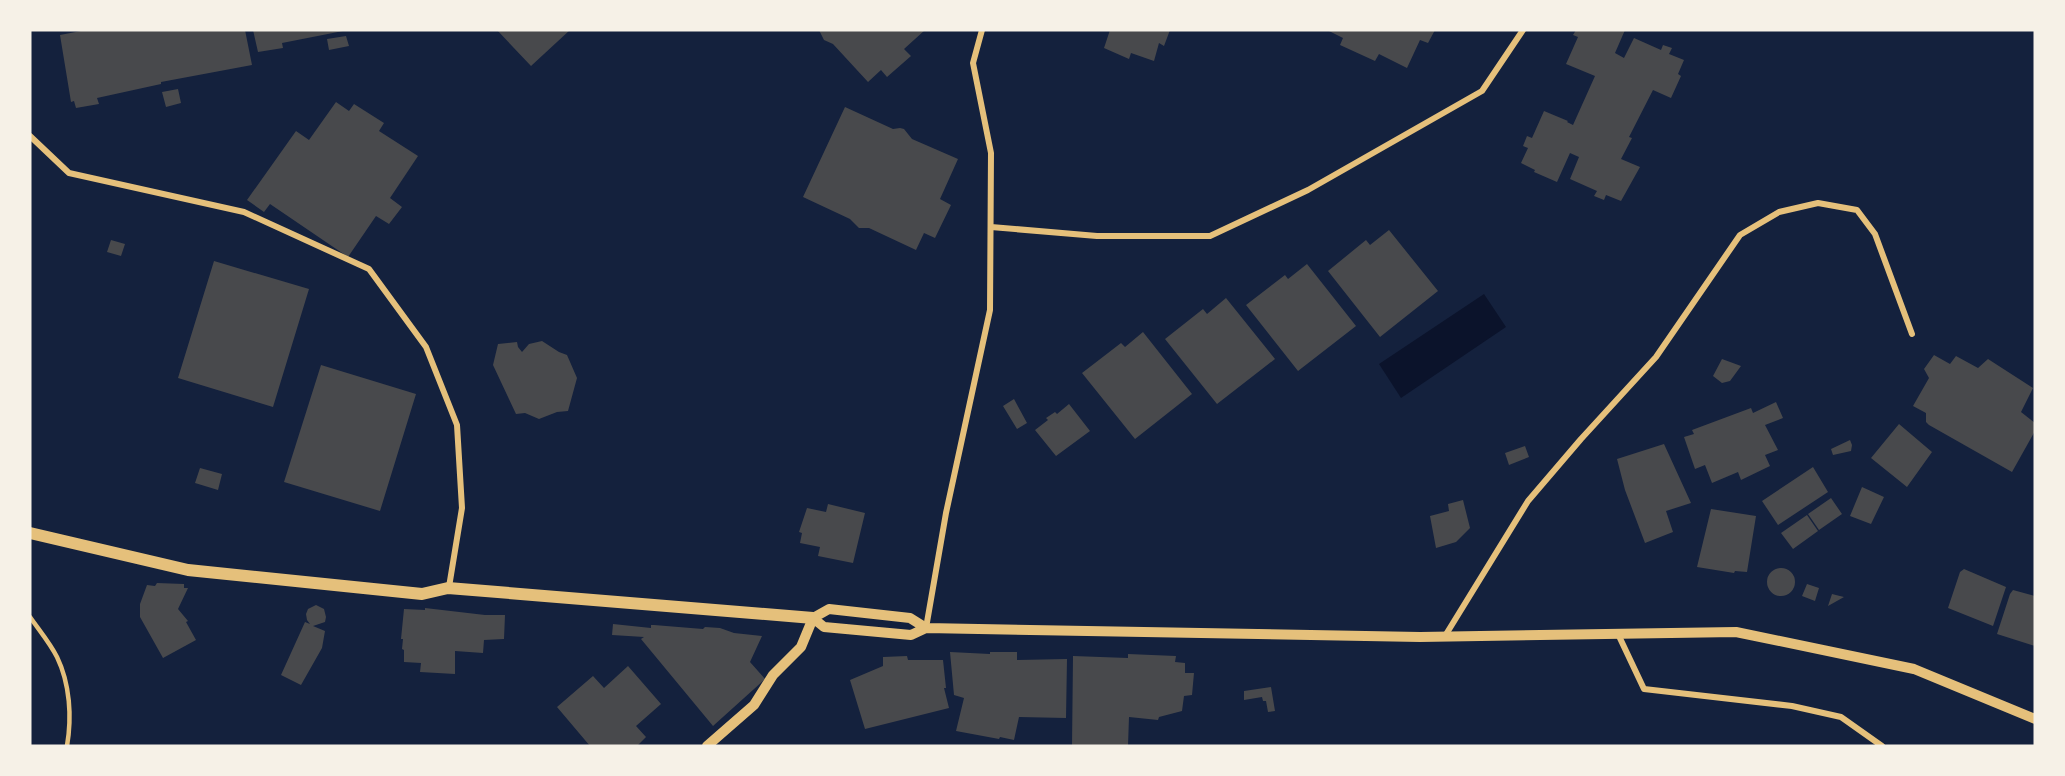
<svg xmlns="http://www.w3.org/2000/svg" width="2065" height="776" font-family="Barlow,sans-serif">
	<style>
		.water { fill: #0b132b }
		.building { fill: #48494c }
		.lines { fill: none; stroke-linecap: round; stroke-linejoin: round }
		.service { stroke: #e5c07b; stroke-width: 4.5 }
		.minor { stroke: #e5c07b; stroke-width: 6 }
		.tertiary { stroke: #e5c07b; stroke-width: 10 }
		.secondary { stroke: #e5c07b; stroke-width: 12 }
	</style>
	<rect width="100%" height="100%" fill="#14213d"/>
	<path class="water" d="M 1484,294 L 1506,327 L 1401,398 L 1379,364 Z"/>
	<path class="building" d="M 86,30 L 245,30 L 252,65 L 161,82 L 161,84 L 97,98 L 99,104 L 76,108 L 74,101 L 71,102 L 60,35 Z
		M 253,30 L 343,30 L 343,31 L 282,43 L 283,48 L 258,52 Z
		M 497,30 L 570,30 L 531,66 Z
		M 819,30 L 925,30 L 904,49 L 911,56 L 887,77 L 881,70 L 868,82 L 833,44 L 824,40 Z
		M 1110,30 L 1170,30 L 1164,46 L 1159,43 L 1154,61 L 1131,53 L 1129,59 L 1104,48 Z
		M 1327,30 L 1435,30 L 1428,43 L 1420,40 L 1407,68 L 1379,54 L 1375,61 L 1340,45 L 1343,38 Z
		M 1576,30 L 1625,30 L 1615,53 L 1624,58 L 1634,38 L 1661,50 L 1663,45 L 1672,48 L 1669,54 L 1684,60 L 1678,74 L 1681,76 L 1671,98 L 1653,90 L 1629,137 L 1632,138 L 1621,159 L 1640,167 L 1621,201 L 1606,195 L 1604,200 L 1594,196 L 1597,191 L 1570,179 L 1579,157 L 1570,153 L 1557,182 L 1534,172 L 1535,170 L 1521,163 L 1528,148 L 1523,146 L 1527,136 L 1532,138 L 1544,111 L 1568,121 L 1567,122 L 1573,125 L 1595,76 L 1566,64 L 1578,37 L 1573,35 Z
		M 346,36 L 349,46 L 329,50 L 327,39 Z
		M 178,89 L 181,103 L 166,107 L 162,92 Z
		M 336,102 L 349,111 L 354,104 L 384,123 L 379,131 L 418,156 L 390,198 L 402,207 L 389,224 L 376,216 L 348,257 L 270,204 L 264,212 L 247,200 L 296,131 L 309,140 Z
		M 845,107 L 893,129 L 900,128 L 904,129 L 912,139 L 958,159 L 940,199 L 951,205 L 935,238 L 924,233 L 916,250 L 869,228 L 859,228 L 850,219 L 803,197 Z
		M 1389,230 L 1438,291 L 1380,337 L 1328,271 L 1366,240 L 1370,245 Z
		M 111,240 L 125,244 L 121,256 L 107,252 Z
		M 214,261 L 309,289 L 273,407 L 178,378 Z
		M 1307,264 L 1356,326 L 1298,371 L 1246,305 L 1285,275 L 1288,279 Z
		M 1226,298 L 1275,359 L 1217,404 L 1165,339 L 1203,309 L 1207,314 Z
		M 1143,332 L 1192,394 L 1135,439 L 1082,373 L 1121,343 L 1125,347 Z
		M 542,341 L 559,352 L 567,355 L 577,378 L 568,411 L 557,412 L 539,419 L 525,413 L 516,414 L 493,365 L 498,344 L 517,342 L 518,347 L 522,352 L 529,344 Z
		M 1934,355 L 1950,364 L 1956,356 L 1978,368 L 1988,359 L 2033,388 L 2021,412 L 2035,423 L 2035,431 L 2012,472 L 1929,425 L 1926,422 L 1926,413 L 1913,406 L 1929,378 L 1924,369 Z
		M 1722,359 L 1741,366 L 1730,381 L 1722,383 L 1713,376 Z
		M 321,365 L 416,394 L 380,511 L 284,482 Z
		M 1014,399 L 1027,423 L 1017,429 L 1003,406 Z
		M 1776,402 L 1783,418 L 1765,425 L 1778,450 L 1765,455 L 1770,466 L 1741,480 L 1738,472 L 1712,483 L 1705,465 L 1695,469 L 1684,437 L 1694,434 L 1692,430 L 1751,408 L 1753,413 Z
		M 1069,404 L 1090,431 L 1056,456 L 1035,430 L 1048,420 L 1046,418 L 1055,412 L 1057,414 Z
		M 1899,424 L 1932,452 L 1907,487 L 1871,458 Z
		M 1850,440 L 1852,445 L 1851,451 L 1833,455 L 1831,449 Z
		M 1664,444 L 1691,503 L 1666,511 L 1673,532 L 1645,543 L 1625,490 L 1617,459 Z
		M 1525,446 L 1529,457 L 1509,465 L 1505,453 Z
		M 1813,467 L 1828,492 L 1778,525 L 1762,501 Z
		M 200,468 L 222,474 L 218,490 L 195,483 Z
		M 1862,487 L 1884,497 L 1871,524 L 1850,516 Z
		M 1831,498 L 1842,514 L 1819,530 L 1808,514 Z
		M 1463,500 L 1470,528 L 1456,542 L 1436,548 L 1430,516 L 1449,511 L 1448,504 Z
		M 828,504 L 865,513 L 853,563 L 818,556 L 820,547 L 800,543 L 802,533 L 799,532 L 807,508 L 826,512 Z
		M 1711,509 L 1756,516 L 1747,572 L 1735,571 L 1734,573 L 1697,567 Z
		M 1807,515 L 1818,531 L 1793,549 L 1781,533 Z
		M1767 582a14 14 0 1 1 28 0a14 14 0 1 1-28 0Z
		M 1964,569 L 2006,587 L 1993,626 L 1948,608 L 1960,572 Z
		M 157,583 L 184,584 L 184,588 L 188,588 L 178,609 L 188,621 L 186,622 L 196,640 L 163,658 L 140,617 L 140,604 L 147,585 L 155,586 Z
		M 1807,584 L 1819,588 L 1815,601 L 1802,596 Z
		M 2013,590 L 2035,596 L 2035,646 L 1997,634 L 2010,594 Z
		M 1832,594 L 1844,597 L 1828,606 Z
		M 316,605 L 324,609 L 326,617 L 325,622 L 313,626 L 325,631 L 322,648 L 301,685 L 281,675 L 305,622 L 310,624 L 307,620 L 306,614 L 308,609 Z
		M 425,608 L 485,615 L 505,615 L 504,639 L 484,640 L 483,653 L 455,651 L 455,674 L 420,672 L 421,663 L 404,662 L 404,650 L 402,649 L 403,639 L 401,639 L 404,609 L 425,610 Z
		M 613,624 L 651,628 L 651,625 L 654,625 L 703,629 L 705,627 L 720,628 L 734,633 L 762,636 L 750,662 L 765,679 L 713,726 L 641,639 L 644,637 L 612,635 Z
		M 950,652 L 990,654 L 990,652 L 1017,652 L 1017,660 L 1067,659 L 1066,718 L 1019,717 L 1014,740 L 1000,737 L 999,739 L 956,731 L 964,698 L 954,695 Z
		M 1128,654 L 1176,656 L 1175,662 L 1185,663 L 1185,673 L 1194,673 L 1192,695 L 1184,696 L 1182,711 L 1159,717 L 1158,720 L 1129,717 L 1128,746 L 1072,746 L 1073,656 L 1128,658 Z
		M 907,656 L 908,660 L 943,660 L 946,688 L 944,688 L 949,708 L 865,729 L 850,680 L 883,666 L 883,657 Z
		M 628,666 L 661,704 L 636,726 L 646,737 L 637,746 L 590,746 L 557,707 L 593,676 L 604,688 Z
		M 1271,687 L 1275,711 L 1268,712 L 1266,701 L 1263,701 L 1262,697 L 1244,700 L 1244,691 Z"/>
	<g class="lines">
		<path class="service" d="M 30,617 C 39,630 50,643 57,657 C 70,684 72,717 67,746"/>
		<path class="minor" d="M 30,136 L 69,173 L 244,212 L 369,269 L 426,347 L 457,425 L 462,508 L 449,587
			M 991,227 L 1097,236 L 1210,236 L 1308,190 L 1482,91 L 1523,30
			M 926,628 L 946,513 L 990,310 L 991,153 L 973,63 L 982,30
			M 1618,634 L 1644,689 L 1792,706 L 1841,717 L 1882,746
			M 1445,636 L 1528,501 L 1581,439 L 1656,357 L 1740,235 L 1779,212 L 1818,203 L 1857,210 L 1875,234 L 1912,334"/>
		<path class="tertiary" d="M 813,618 L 829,609 L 910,618 L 926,628 L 1420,637 L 1736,632 L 1914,669 L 2035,719
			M 813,618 L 824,627 L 911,635 L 926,628
			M 707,746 L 754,705 L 773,675 L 801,647 L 813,618"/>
		<path class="secondary" d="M 30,533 L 188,570 L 422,594 L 448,588 L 813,618"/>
	</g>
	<rect width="2065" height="776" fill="none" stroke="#f6f1e7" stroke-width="63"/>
</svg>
